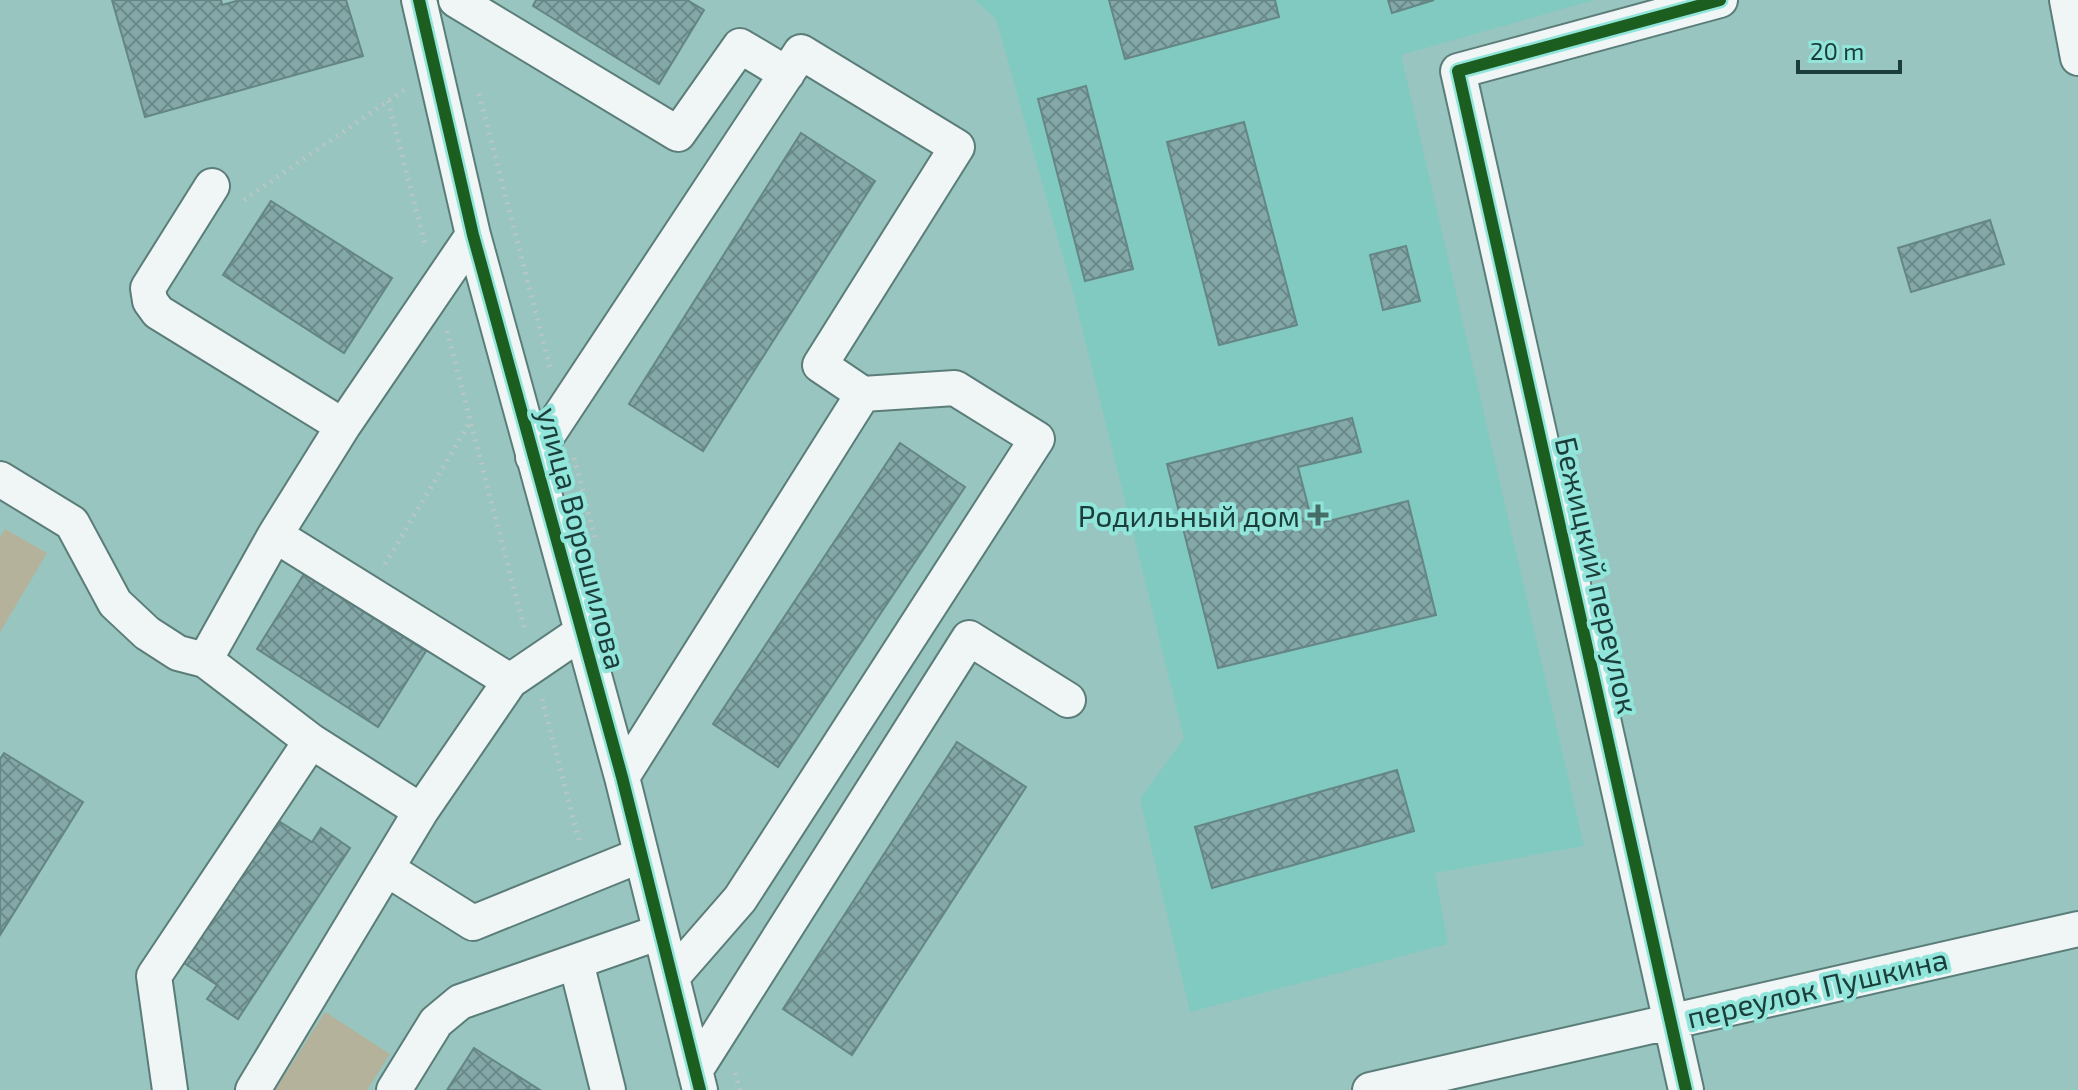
<svg xmlns="http://www.w3.org/2000/svg" width="2078" height="1090" font-family="'Exo 2',sans-serif">
	<style>
		.built { fill: #81cac1 }
		.park { fill: #b4b29a }
		.building { fill: url(#building-cross-hatch); stroke: #648684; stroke-width: 2 }
		.lines { fill: none; stroke-linecap: round; stroke-linejoin: round }
		.minor-casing { stroke: #5b7d79; stroke-width: 38 }
		.path { stroke: #b8c7c4; stroke-width: 5; stroke-dasharray: 2 6; stroke-linecap: butt }
		.minor { stroke: #f0f6f5; stroke-width: 34 }
		.cycleway-casing { stroke: #91e5da; stroke-width: 17 }
		.cycleway { stroke: #1b5e20; stroke-width: 12 }
		.poi-dot { fill: #476d69; stroke: #91e5da; stroke-width: 3 }
		.labels { text-anchor: middle; dominant-baseline: central; stroke-width: 8; stroke-linejoin: round; paint-order: stroke }
		.poi-label { font-size: 30px; fill: #1b3e3a; stroke: #91e5da; text-anchor: end }
		.street-label { font-size: 30px; fill: #1b3e3a; stroke: #91e5da }
	</style>
	<defs>
		<pattern id="building-cross-hatch" width="8" height="8" patternUnits="userSpaceOnUse" patternTransform="scale(2)"><rect width="8" height="8" fill="#83a8a7"/><path d="M0 0l8 8M0 8l8-8" fill="none" stroke="#6a8a89"/></pattern>
	</defs>
	<rect width="100%" height="100%" fill="#98c5bf"/>
	<path class="built" d="M 975,0 L 1594,0 L 1401,55 L 1584,846 L 1435,873 L 1448,944 L 1190,1012 L 1140,799 L 1184,738 L 1073,292 L 996,19 Z"/>
	<path class="park" d="M 5,529 L 47,553 L 0,632 L 0,537 Z
		M 325,1012 L 390,1054 L 367,1090 L 275,1090 Z"/>
	<path class="building" d="M 112,0 L 221,0 L 222,5 L 240,0 L 346,0 L 363,56 L 145,117 Z
		M 536,0 L 687,0 L 704,10 L 659,84 L 533,6 Z
		M 1109,0 L 1275,0 L 1279,17 L 1125,59 Z
		M 1388,0 L 1434,0 L 1392,13 Z
		M 1086,86 L 1133,269 L 1085,281 L 1038,99 Z
		M 1244,122 L 1297,325 L 1219,345 L 1167,142 Z
		M 801,133 L 875,181 L 703,451 L 629,404 Z
		M 271,201 L 392,278 L 344,353 L 223,275 Z
		M 1990,220 L 2004,264 L 1911,292 L 1898,248 Z
		M 1406,246 L 1420,301 L 1383,310 L 1370,255 Z
		M 1352,418 L 1361,452 L 1298,467 L 1313,525 L 1408,501 L 1436,615 L 1218,668 L 1167,464 Z
		M 900,443 L 965,487 L 778,767 L 713,724 Z
		M 304,574 L 426,651 L 378,727 L 257,649 Z
		M 957,742 L 1026,787 L 852,1055 L 783,1009 Z
		M 4,753 L 83,802 L 0,935 L 0,759 Z
		M 1397,770 L 1414,831 L 1212,888 L 1195,827 Z
		M 274,818 L 312,842 L 321,828 L 350,848 L 238,1019 L 207,999 L 217,985 L 181,961 Z
		M 474,1048 L 540,1090 L 447,1090 Z"/>
	<g class="lines">
		<g class="minor-casing">
			<path id="minor" d="M 419,0 L 473,235 L 622,777 L 700,1090
				M 456,0 L 678,134 L 740,46 L 787,74
				M 2067,0 L 2078,58
				M 212,186 L 148,288 L 150,301 L 158,312 L 343,426
				M 533,457 L 801,52 L 957,147 L 820,365 L 863,394
				M 0,479 L 72,523 L 115,603 L 147,633 L 178,653 L 205,660
				M 275,535 L 343,426 L 473,235
				M 510,681 L 421,811 L 311,741 L 205,660 L 275,535 L 510,681 L 582,632
				M 622,777 L 863,394 L 955,388 L 1037,439 L 740,899 L 672,977
				M 387,869 L 473,923 L 641,855
				M 576,962 L 608,1090
				M 695,1071 L 969,638 L 1068,700
				M 170,1090 L 154,976 L 311,741
				M 253,1090 L 421,811
				M 394,1090 L 436,1022 L 460,1002 L 660,932
				M 1370,1090 L 2078,929
				M 1686,1090 L 1458,71 L 1720,0"/>
		</g>
		<path class="path" d="M 479,94 L 551,371
			M 388,101 L 425,244
			M 244,200 L 404,90
			M 447,331 L 525,631
			M 574,458 L 595,537
			M 385,564 L 470,422
			M 542,699 L 580,844
			M 735,1073 L 740,1090"/>
		<use href="#minor" class="minor"/>
		<g class="cycleway-casing">
			<path id="cycleway" d="M 419,0 L 473,235 L 622,777 L 700,1090
				M 1686,1090 L 1458,71 L 1720,0"/>
		</g>
		<use href="#cycleway" class="cycleway"/>
	</g>
	<path class="poi-dot" d="M1314 503h8v8h8v8h-8v8h-8v-8h-8v-8h8z"/>
	<g class="labels">
		<g class="poi-label">
			<text x="1300" y="515">Родильный дом</text>
		</g>
		<g class="street-label">
			<text transform="translate(583 538) rotate(75)">улица Ворошилова</text>
			<text transform="translate(1598 575) rotate(77)">Бежицкий переулок</text>
			<text transform="translate(1817 987) rotate(-13)">переулок Пушкина</text>
		</g>
	</g>
	<path d="M1798 60v12h102v-12" fill="none" stroke="#1b3e3a" stroke-width="4"/>
	<text x="1810" y="60" font-size="24" fill="#1b3e3a" stroke="#91e5da" stroke-width="6" paint-order="stroke">20 m</text>
</svg>
